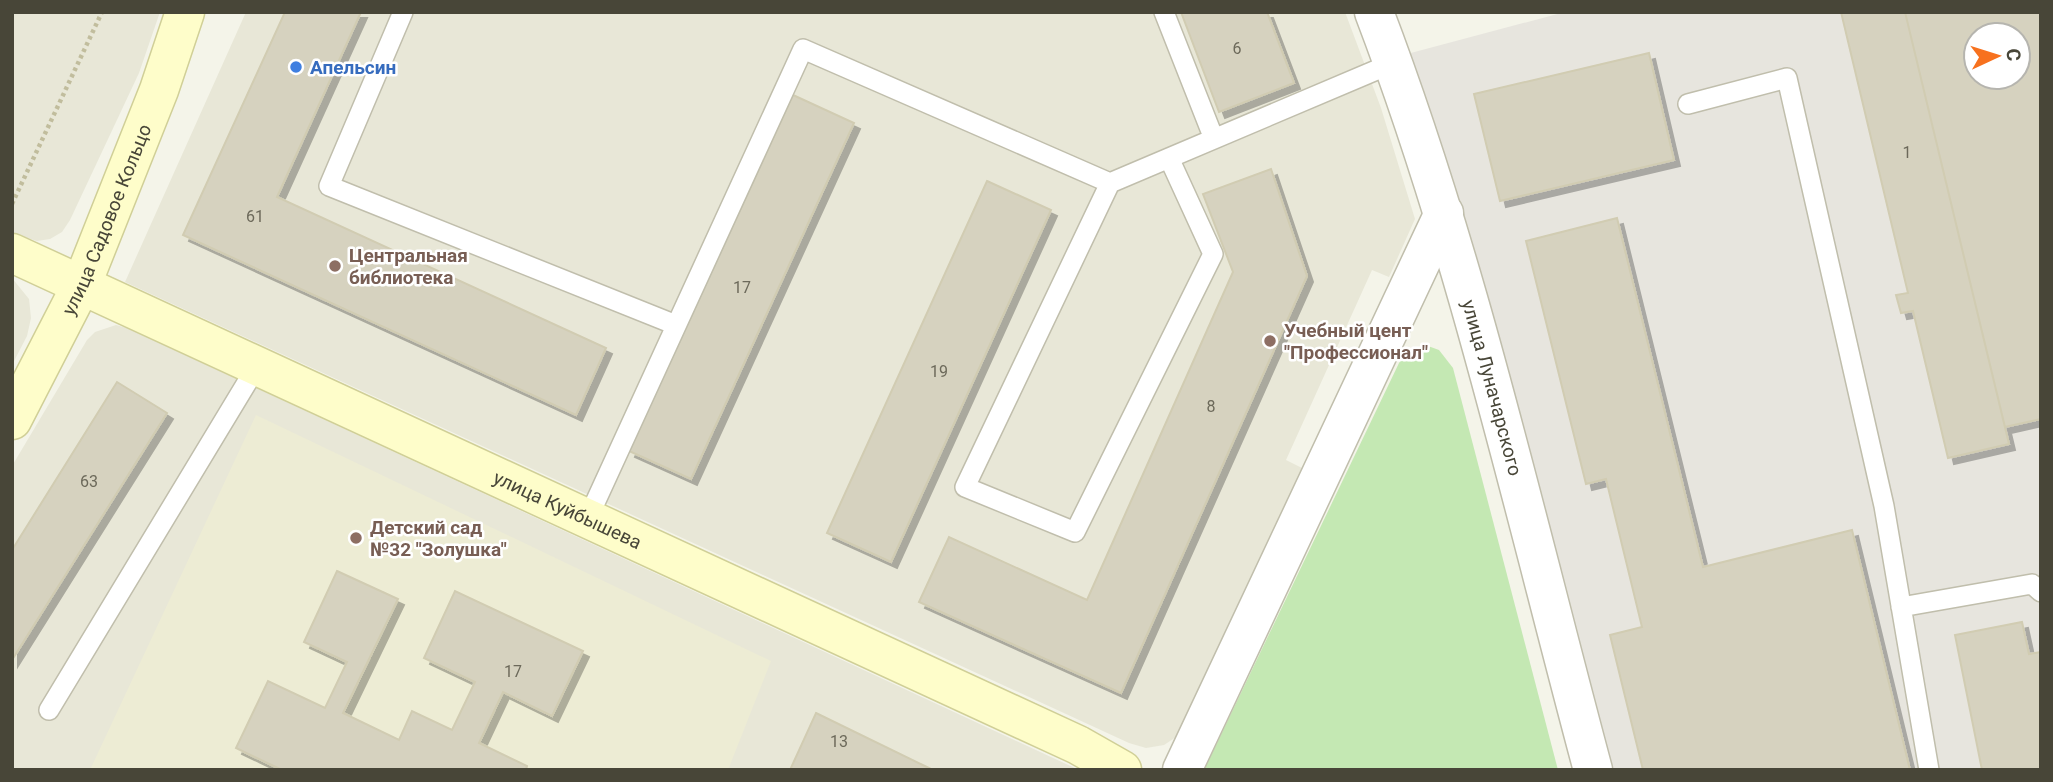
<svg xmlns="http://www.w3.org/2000/svg" width="2053" height="782" font-family="Roboto,sans-serif">
	<style>
		.residential { fill: #e8e7d7 }
		.industrial { fill: #e7e5de; fill-rule: evenodd }
		.education { fill: #edecd4 }
		.green { fill: #c4e8b3 }
		.building { fill: #d6d2bf; stroke: #d1ccb2; stroke-width: 2; fill-rule: evenodd; filter: url(#shadow) }
		.lines { fill: none; stroke-linecap: round; stroke-linejoin: round }
		.lane-casing { stroke: #c0beac; stroke-width: 22 }
		.street-casing { stroke: #c0beac; stroke-width: 41 }
		.secondary-casing { stroke: #d0cf97; stroke-width: 41 }
		.path { stroke: #c1bd9d; stroke-width: 4.5; stroke-dasharray: 3.5 3.5; stroke-linecap: butt }
		.lane { stroke: #fff; stroke-width: 19 }
		.street { stroke: #fff; stroke-width: 38 }
		.secondary { stroke: #fefdca; stroke-width: 38 }
		.shop-dot { fill: #3f7fe0; stroke: #fff; stroke-width: 2.5 }
		.education-dot { fill: #8d6e63; stroke: #fff; stroke-width: 2.5 }
		.labels { text-anchor: middle; dominant-baseline: central; stroke-width: 5; stroke-linejoin: round; paint-order: stroke }
		.number-label { font-size: 16px; fill: #6c695a }
		.shop-label { font-size: 19px; font-weight: bold; fill: #366cbe; stroke: #fff; text-anchor: start }
		.street-label { font-size: 19px; fill: #484638; stroke: #fff }
		.education-label { font-size: 19px; font-weight: bold; fill: #785e54; stroke: #fff; text-anchor: start }
	</style>
	<defs>
		<filter id="shadow"><feDropShadow dx="6" dy="6" stdDeviation="0" flood-color="#0004"/></filter>
	</defs>
	<rect width="100%" height="100%" fill="#f4f4e9"/>
	<path class="residential" d="M 12,12 L 160,12 L 139,73 L 70,220 L 62,232 L 50,239 L 37,241 L 12,233 Z
		M 246,12 L 1345,12 L 1381,108 L 1415,219 L 1389,277 L 1372,270 L 1286,460 L 1302,468 L 1189,721 L 1179,735 L 1164,745 L 1146,748 L 1129,743 L 125,282 Z
		M 12,278 L 29,299 L 31,318 L 27,336 L 12,365 Z
		M 116,325 L 127,328 L 1079,770 L 12,770 L 12,466 L 87,340 L 95,332 Z"/>
	<path class="industrial" d="M 1565,12 L 2041,12 L 2041,770 L 1606,770 L 1407,54 ZM 1976,35 L 2018,35 L 2018,77 L 1976,77 Z"/>
	<path class="education" d="M 256,415 L 771,661 L 728,770 L 90,770 Z"/>
	<path class="green" d="M 1428,346 L 1439,350 L 1453,368 L 1558,770 L 1204,770 L 1399,363 L 1406,353 Z"/>
	<path class="building" d="M 285,12 L 361,12 L 277,197 L 606,348 L 576,415 L 183,235 Z
		M 1181,12 L 1267,12 L 1294,83 L 1219,112 Z
		M 1841,12 L 1905,12 L 2009,444 L 1948,458 L 1913,311 L 1901,313 L 1896,295 L 1908,293 Z
		M 1905,12 L 2041,12 L 2041,419 L 2005,427 ZM 1976,35 L 2018,35 L 2018,77 L 1976,77 Z
		M 1649,53 L 1674,160 L 1500,201 L 1474,94 Z
		M 793,95 L 854,123 L 691,479 L 629,451 Z
		M 1271,169 L 1307,276 L 1121,693 L 919,602 L 949,537 L 1087,600 L 1233,272 L 1203,194 Z
		M 987,181 L 1051,210 L 891,562 L 827,533 Z
		M 1617,218 L 1703,567 L 1852,530 L 1910,770 L 1643,770 L 1610,635 L 1642,627 L 1606,479 L 1586,484 L 1526,241 Z
		M 117,382 L 167,413 L 12,660 L 12,550 Z
		M 337,571 L 398,599 L 343,713 L 399,740 L 412,711 L 452,730 L 475,682 L 424,658 L 455,591 L 583,651 L 552,716 L 503,692 L 479,743 L 527,766 L 526,770 L 282,770 L 236,748 L 268,681 L 325,708 L 347,662 L 304,642 Z
		M 2022,622 L 2029,654 L 2041,652 L 2041,770 L 1982,770 L 1955,635 Z
		M 816,713 L 933,770 L 790,770 Z"/>
	<g class="lines">
		<g class="lane-casing">
			<path id="lane" d="M 403,12 L 329,186 L 676,325
				M 1164,12 L 1214,139
				M 1688,104 L 1787,78 L 1884,506 L 1929,770
				M 1110,183 L 965,487 L 1075,532 L 1213,254 L 1169,158
				M 588,518 L 803,49 L 1110,183 L 1393,63
				M 1901,607 L 2032,584 L 2041,592
				M 49,710 L 257,366"/>
		</g>
		<g class="street-casing">
			<g id="street">
				<path id="s1" d="M 1374,12 C 1467,256 1525,517 1593,770"/>
				<path d="M 1182,770 L 1444,213"/>
			</g>
		</g>
		<g class="secondary-casing">
			<g id="secondary">
				<path id="s2" d="M 12,253 L 1078,745 L 1122,770"/>
				<path id="s3" d="M 12,420 L 82,284 L 159,90 L 185,12"/>
			</g>
		</g>
		<path class="path" d="M 12,204 L 102,12"/>
		<use href="#lane" class="lane"/>
		<use href="#street" class="street"/>
		<use href="#secondary" class="secondary"/>
	</g>
	<circle class="shop-dot" cx="296" cy="67" r="7"/>
	<g class="education-dot">
		<circle cx="335" cy="266" r="7"/>
		<circle cx="1270" cy="341" r="7"/>
		<circle cx="356" cy="538" r="7"/>
	</g>
	<g class="labels">
		<g class="number-label">
			<text x="1237" y="48">6</text>
			<text x="1907" y="152">1</text>
			<text x="255" y="216">61</text>
			<text x="742" y="287">17</text>
			<text x="939" y="371">19</text>
			<text x="1211" y="406">8</text>
			<text x="89" y="481">63</text>
			<text x="513" y="671">17</text>
			<text x="839" y="741">13</text>
		</g>
		<g class="shop-label">
			<text x="310" y="67">Апельсин</text>
		</g>
		<g class="street-label">
			<text stroke="none"><textPath href="#s3" startOffset="222">улица Садовое Кольцо</textPath></text>
			<text stroke="none"><textPath href="#s1" startOffset="394">улица Луначарского</textPath></text>
			<text stroke="none"><textPath href="#s2" startOffset="612">улица Куйбышева</textPath></text>
		</g>
		<g class="education-label">
			<text x="349" y="255">Центральная<tspan x="349" dy="22">библиотека</tspan></text>
			<text x="1284" y="330">Учебный цент<tspan x="1284" dy="22">"Профессионал"</tspan></text>
			<text x="370" y="527">Детский сад<tspan x="370" dy="22">№32 "Золушка"</tspan></text>
		</g>
	</g>
	<rect width="2053" height="782" fill="none" stroke="#484638" stroke-width="28"/>
	<g transform="translate(1997 56) rotate(86)"><circle r="33" fill="#ffffff" stroke="#b6b5af" stroke-width="2"/>
	<path d="M0-5L12 26L0 18L-12 26Z" fill="#f7711e"/>
	<text y="-10" font-size="19" font-weight="bold" text-anchor="middle" fill="#484638">С</text>
	</g>
</svg>
